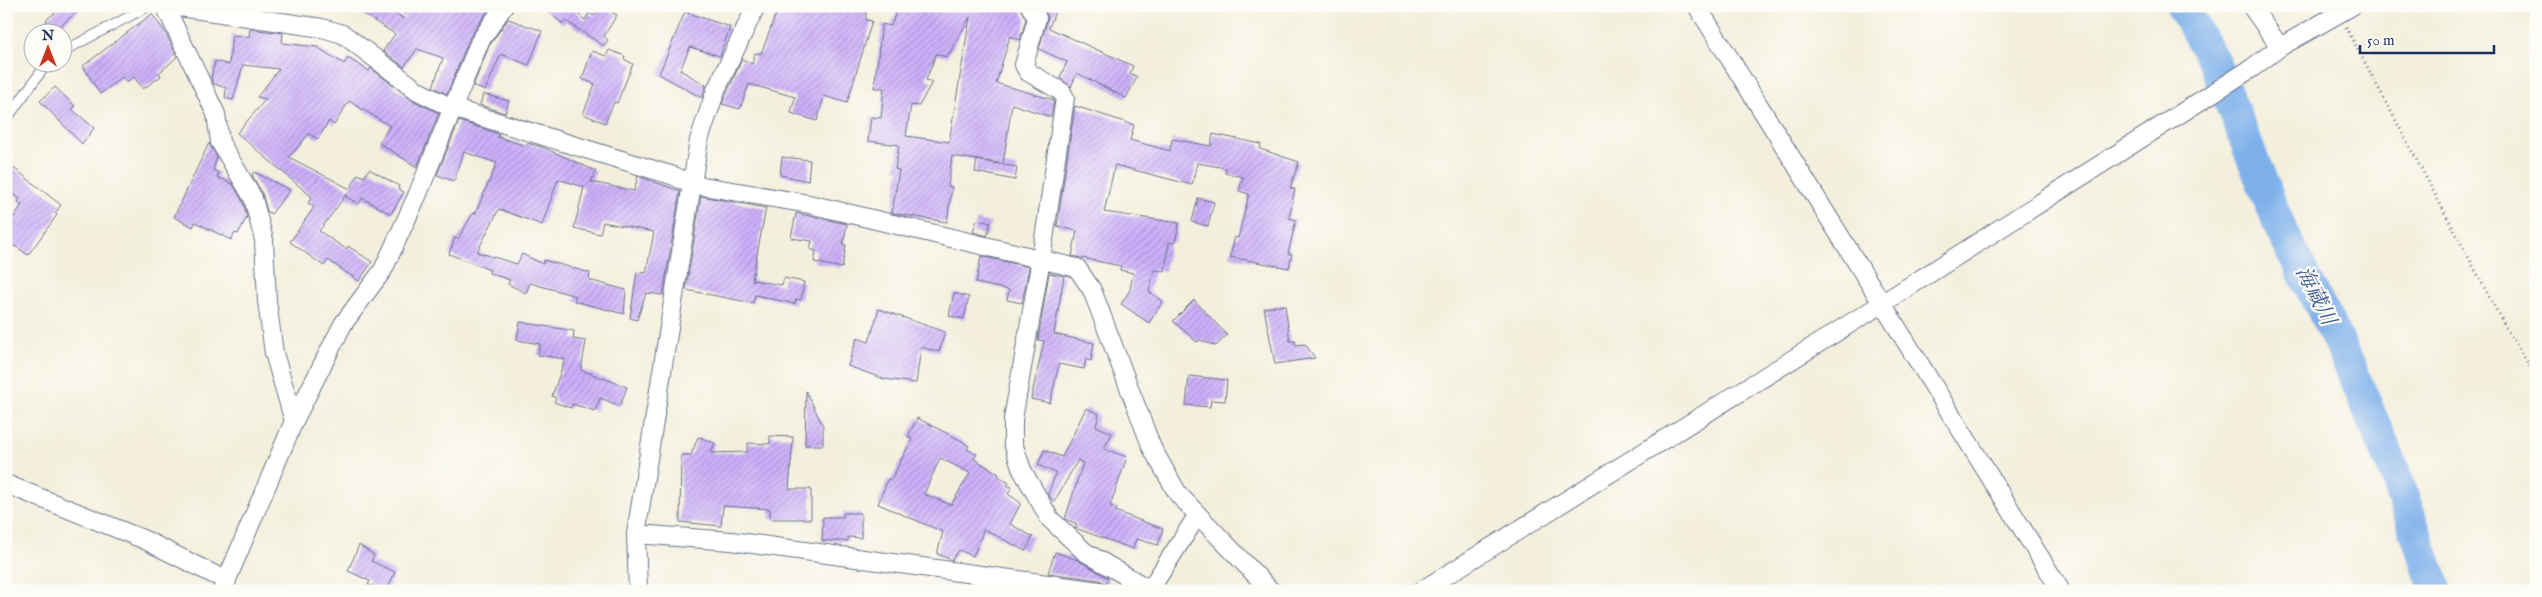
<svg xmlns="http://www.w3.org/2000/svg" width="2542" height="597" font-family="'IM FELL English','Noto Serif JP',serif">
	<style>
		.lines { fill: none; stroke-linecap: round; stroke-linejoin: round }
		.river { stroke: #7eb0ea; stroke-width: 32 }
		.building { fill: url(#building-hatch); fill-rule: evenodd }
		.lane-casing { stroke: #67728a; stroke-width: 11 }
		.street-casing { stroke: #67728a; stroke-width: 20 }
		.path { stroke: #67728a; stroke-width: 3; stroke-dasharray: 1 4; stroke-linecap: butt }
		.lane { stroke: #fff; stroke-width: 9 }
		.street { stroke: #fff; stroke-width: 18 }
		.labels { text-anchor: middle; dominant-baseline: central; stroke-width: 4.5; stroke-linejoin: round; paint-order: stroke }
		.water-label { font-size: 21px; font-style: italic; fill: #3e5c8f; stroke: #fdfcf7 }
	</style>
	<defs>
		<pattern id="building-hatch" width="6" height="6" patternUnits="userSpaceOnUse" patternTransform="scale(1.25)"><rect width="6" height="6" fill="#ceb1fa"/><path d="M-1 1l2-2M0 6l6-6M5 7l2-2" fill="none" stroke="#a690ce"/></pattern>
	</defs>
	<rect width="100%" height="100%" fill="#fdfcf7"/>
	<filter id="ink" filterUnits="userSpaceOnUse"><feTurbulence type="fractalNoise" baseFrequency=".02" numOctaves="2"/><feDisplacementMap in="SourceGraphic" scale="10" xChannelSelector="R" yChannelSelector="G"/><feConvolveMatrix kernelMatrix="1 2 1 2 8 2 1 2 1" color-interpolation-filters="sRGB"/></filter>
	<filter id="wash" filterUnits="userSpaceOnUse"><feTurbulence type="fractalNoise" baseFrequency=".0096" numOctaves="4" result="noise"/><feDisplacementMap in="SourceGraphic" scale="20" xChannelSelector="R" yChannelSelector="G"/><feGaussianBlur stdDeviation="1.12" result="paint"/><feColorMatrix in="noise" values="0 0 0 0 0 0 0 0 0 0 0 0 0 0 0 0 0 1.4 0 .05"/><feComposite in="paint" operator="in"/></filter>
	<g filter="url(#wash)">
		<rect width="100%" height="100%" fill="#f3efdc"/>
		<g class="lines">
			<path class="river" d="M 2182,6 L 2214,62 L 2282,232 L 2343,351 L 2391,462 L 2436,591"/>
		</g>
		<g id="blocks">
			<path class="building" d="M 63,6 L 84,6 L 55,31 L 46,20 Z
				M 350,6 L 384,6 L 404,19 L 407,6 L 491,6 L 470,37 L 447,94 L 433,87 L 443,58 L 417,49 L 404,67 L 383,51 L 395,34 Z
				M 541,6 L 579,6 L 575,11 L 585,20 L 589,13 L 594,16 L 600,6 L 617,15 L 604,36 L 608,40 L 604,46 L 566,21 L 563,24 Z
				M 779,6 L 855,6 L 866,9 L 866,20 L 872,21 L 847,103 L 824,96 L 817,121 L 791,113 L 795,97 L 749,84 L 740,109 L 722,104 L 742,59 L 752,64 L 755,53 L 761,54 Z
				M 898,6 L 1019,6 L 1026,19 L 1020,40 L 1010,36 L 996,83 L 1054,100 L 1051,117 L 1012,104 L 1003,164 L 952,156 L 948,186 L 952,187 L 947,222 L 892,213 L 899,170 L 895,169 L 899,145 L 868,141 L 871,117 L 881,118 L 884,88 L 874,88 L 882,24 L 891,26 ZM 970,17 L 949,142 L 906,136 L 911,105 L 919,106 L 932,82 L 926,80 L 936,54 L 947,57 Z
				M 1042,6 L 1057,6 L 1049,28 L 1133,66 L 1130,73 L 1137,77 L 1126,98 L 1077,73 L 1071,87 L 1060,78 L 1067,62 L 1039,49 L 1048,17 Z
				M 685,12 L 730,27 L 720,56 L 690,47 L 680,70 L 706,85 L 702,98 L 659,74 Z
				M 152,14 L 165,32 L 177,57 L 159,73 L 161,76 L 143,89 L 134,77 L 126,82 L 122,77 L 100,94 L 83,66 Z
				M 508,19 L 542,31 L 529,65 L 501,54 L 485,91 L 473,86 L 489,46 Z
				M 250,29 L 283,33 L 282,43 L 317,47 L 344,64 L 348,58 L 369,71 L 371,68 L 412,100 L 439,113 L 417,167 L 379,143 L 390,126 L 349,101 L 334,125 L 329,121 L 318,139 L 309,134 L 289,157 L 350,189 L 358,174 L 364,177 L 369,169 L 399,186 L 398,189 L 404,192 L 391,214 L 362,198 L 359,204 L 346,197 L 347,194 L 319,231 L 346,249 L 348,246 L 372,262 L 359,281 L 328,260 L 324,266 L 290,242 L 314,207 L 308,203 L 312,197 L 237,133 L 266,99 L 257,97 L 279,69 L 243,65 L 233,100 L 225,98 L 226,88 L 214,84 L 211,78 L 215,61 L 229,65 L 232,35 L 249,37 Z
				M 609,50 L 625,56 L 624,59 L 633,64 L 617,103 L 614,102 L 605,123 L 583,114 L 595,84 L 582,79 L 592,51 L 606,56 Z
				M 55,87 L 75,106 L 72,109 L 94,128 L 82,144 L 40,101 Z
				M 483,94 L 509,101 L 505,113 L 480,105 Z
				M 1075,106 L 1134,125 L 1130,140 L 1170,151 L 1172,139 L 1211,146 L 1213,134 L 1261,144 L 1260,149 L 1299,162 L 1290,188 L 1295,189 L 1289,218 L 1296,220 L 1288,254 L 1292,254 L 1289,268 L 1230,257 L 1235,237 L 1238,238 L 1249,194 L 1239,191 L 1243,177 L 1225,173 L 1226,168 L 1197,163 L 1192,185 L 1115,165 L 1104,212 L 1179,223 L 1175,243 L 1169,242 L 1165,271 L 1154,270 L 1149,292 L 1163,301 L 1149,323 L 1121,304 L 1130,290 L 1133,273 L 1120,270 L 1121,266 L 1072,256 L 1077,231 L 1057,226 Z
				M 459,121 L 499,134 L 498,137 L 526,146 L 527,143 L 542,147 L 596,171 L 591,182 L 634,191 L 638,176 L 680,191 L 663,295 L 646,293 L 637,320 L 630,318 L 637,272 L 646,273 L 654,232 L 603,222 L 600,234 L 574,228 L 584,187 L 558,179 L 542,225 L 499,209 L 477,252 L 517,264 L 522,254 L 543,264 L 544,260 L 590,273 L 589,280 L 626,290 L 624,314 L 574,301 L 576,296 L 530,283 L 526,293 L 508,284 L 510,280 L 489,273 L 490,270 L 449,254 L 455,238 L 458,239 L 473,213 L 475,214 L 497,163 L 464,152 L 454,181 L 437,175 Z
				M 209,143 L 217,157 L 213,170 L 219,173 L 217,177 L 233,184 L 243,202 L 247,217 L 238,234 L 235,233 L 231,240 L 195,222 L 193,227 L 174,217 Z
				M 782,157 L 810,160 L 808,181 L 780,175 Z
				M 977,160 L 1017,167 L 1015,180 L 975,172 Z
				M 6,162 L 61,205 L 55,213 L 57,215 L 28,255 L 15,246 L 6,247 L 6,237 L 11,231 L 8,225 L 22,205 L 18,202 L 20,199 L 6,189 Z
				M 254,172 L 290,190 L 271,214 L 267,211 L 262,193 L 252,175 Z
				M 701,196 L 766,208 L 752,280 L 782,285 L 784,278 L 804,282 L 801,300 L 796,299 L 795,304 L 755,295 L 753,303 L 686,290 Z
				M 1198,198 L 1214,202 L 1208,226 L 1192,222 Z
				M 796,213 L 847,224 L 843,245 L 846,245 L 842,268 L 814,262 L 816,251 L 810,249 L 812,241 L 791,238 Z
				M 977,220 L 991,223 L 987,236 L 973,232 Z
				M 981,256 L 1029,267 L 1022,303 L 1007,300 L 1009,290 L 976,283 Z
				M 1049,273 L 1064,276 L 1054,334 L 1094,343 L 1091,361 L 1086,359 L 1084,369 L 1059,364 L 1050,403 L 1031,399 L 1044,341 L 1038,340 Z
				M 954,293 L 969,297 L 964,319 L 949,316 Z
				M 1194,300 L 1227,335 L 1216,346 L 1200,340 L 1197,342 L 1173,321 Z
				M 1285,305 L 1290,341 L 1295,341 L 1295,345 L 1305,344 L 1315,358 L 1275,364 L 1264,308 Z
				M 879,309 L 945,332 L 939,352 L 921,347 L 916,383 L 884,379 L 848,366 L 857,338 L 869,342 Z
				M 520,322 L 574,331 L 573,339 L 586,341 L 581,370 L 627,387 L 620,406 L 600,398 L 595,411 L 572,404 L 571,408 L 554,402 L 556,398 L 552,396 L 565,359 L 538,355 L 540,344 L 517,340 Z
				M 1189,376 L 1227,380 L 1225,401 L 1211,400 L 1210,407 L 1186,405 Z
				M 806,391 L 823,426 L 823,445 L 805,445 Z
				M 1086,408 L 1099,414 L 1096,426 L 1112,433 L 1104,449 L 1127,457 L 1110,506 L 1117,508 L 1115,511 L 1163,529 L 1158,545 L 1136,539 L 1133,549 L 1075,528 L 1077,524 L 1065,519 L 1083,463 L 1078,460 L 1054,502 L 1048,494 L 1056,473 L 1038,465 L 1044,450 L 1062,457 Z
				M 917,418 L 962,441 L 969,446 L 967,449 L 977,454 L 974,459 L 999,474 L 998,476 L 1009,483 L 1007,485 L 1012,487 L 1008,494 L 1021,503 L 1010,524 L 1033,537 L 1025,551 L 984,529 L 973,556 L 959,550 L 952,560 L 937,554 L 943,532 L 878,504 L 888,479 L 891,480 L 912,439 L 908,437 ZM 940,458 L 970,473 L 951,505 L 924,494 Z
				M 770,436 L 793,437 L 789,489 L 811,489 L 811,519 L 770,519 L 770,509 L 723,506 L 721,526 L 680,522 L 681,455 L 691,455 L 698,437 L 715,443 L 711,453 L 747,452 L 748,443 L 770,444 Z
				M 843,513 L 861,513 L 861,538 L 848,537 L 848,541 L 822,541 L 823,517 L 843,517 Z
				M 359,545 L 374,555 L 371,561 L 395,572 L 387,591 L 368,585 L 370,581 L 348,571 Z
				M 1055,552 L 1078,560 L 1108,578 L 1106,584 L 1100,580 L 1048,573 Z"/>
		</g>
	</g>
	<g filter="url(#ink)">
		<use href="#blocks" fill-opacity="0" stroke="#67728a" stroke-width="1"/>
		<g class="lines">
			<g class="lane-casing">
				<path id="lane" d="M 62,52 L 149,6
					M 6,120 L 48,62"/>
			</g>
			<g class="street-casing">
				<path id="street" d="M 165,6 L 216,114 L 220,142 L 253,198 L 264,240 L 267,301 L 274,353 L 294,421
					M 173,6 L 322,28 L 343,34 L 418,91 L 452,108 L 674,176 L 691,184 L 809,204 L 1077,268 L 1092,290 L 1152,448 L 1178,494 L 1271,591
					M 1030,6 L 1037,18 L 1024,65 L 1028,72 L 1062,92 L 1065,98 L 1041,259 L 1013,419 L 1013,443 L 1022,470 L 1050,519 L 1085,552 L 1150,590
					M 1697,6 L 2061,591
					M 2251,6 L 2280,47
					M 6,484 L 145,540 L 227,581
					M 636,534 L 731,541 L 1099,591
					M 222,591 L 294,421 L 343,324 L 383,270 L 417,196 L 480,41 L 504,6
					M 638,591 L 636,534 L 699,140 L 716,90 L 756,6
					M 1149,591 L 1197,516
					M 1421,591 L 1883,303 L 2252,68 L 2280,47 L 2352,6"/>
			</g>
			<path class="path" d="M 2346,27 L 2506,328 L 2536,376"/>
			<use href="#lane" class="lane"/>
			<use href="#street" class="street"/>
		</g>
	</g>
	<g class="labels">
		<g class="water-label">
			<text transform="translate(2315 296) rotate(63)">海蔵川</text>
		</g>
	</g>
	<rect width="2542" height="597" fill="none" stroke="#fdfcf7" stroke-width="25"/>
	<g transform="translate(48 48)"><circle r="24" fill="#fdfcf7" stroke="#a3aaba"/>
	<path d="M0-4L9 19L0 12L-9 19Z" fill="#c8321e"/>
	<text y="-8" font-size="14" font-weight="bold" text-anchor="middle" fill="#1b2f5e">N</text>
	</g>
	<path d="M2360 45v8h134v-8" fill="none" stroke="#1b2f5e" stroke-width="2.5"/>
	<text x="2367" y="45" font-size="15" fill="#1b2f5e" stroke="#fdfcf7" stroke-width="4" paint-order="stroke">50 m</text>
</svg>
